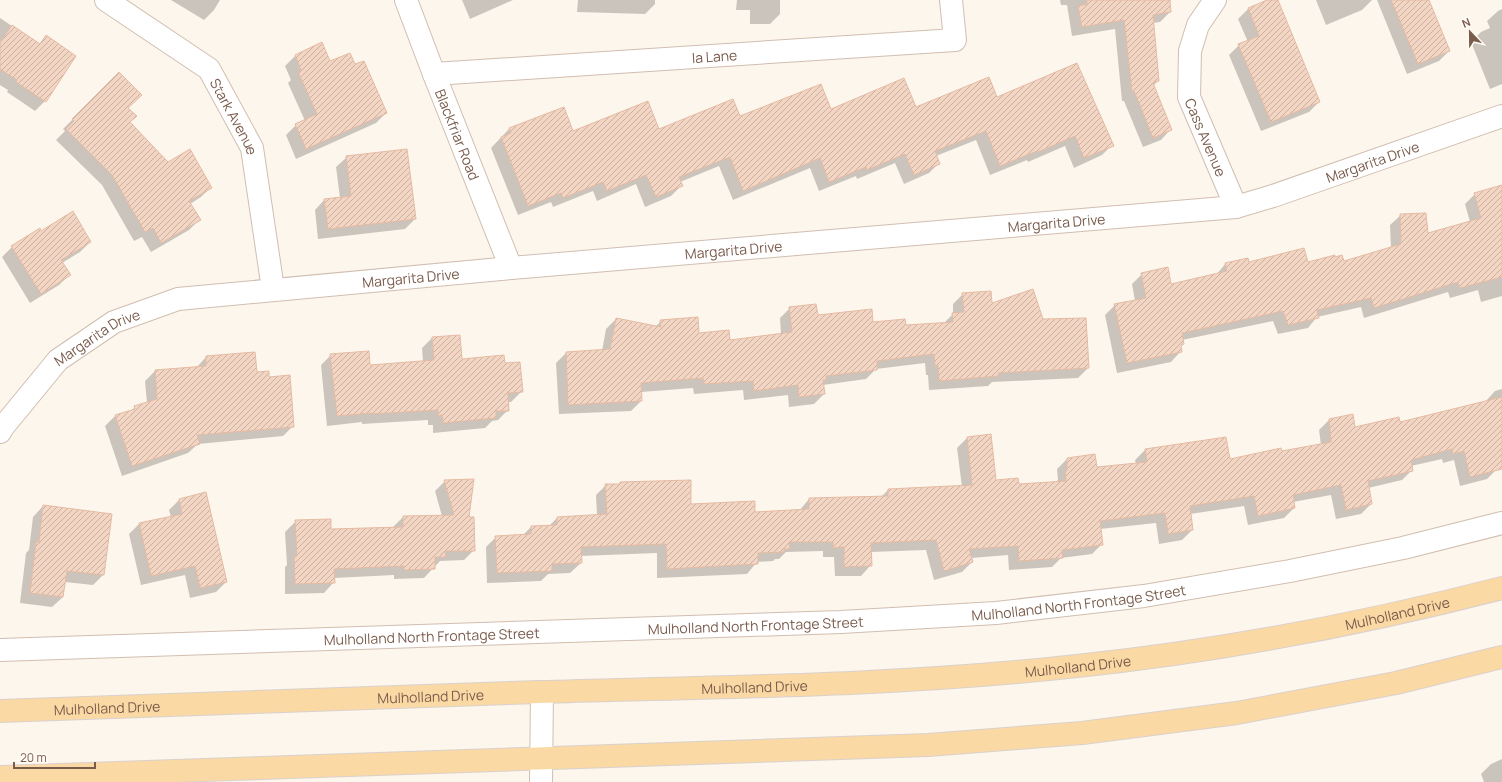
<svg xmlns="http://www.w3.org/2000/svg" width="1502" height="782" font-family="Manrope,sans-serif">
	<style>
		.shadow { fill: #0003 }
		.building { fill: url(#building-hatch); stroke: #e6bba3 }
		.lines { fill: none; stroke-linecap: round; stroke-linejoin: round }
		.minor-casing { stroke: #d1beb0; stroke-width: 24 }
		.major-casing { stroke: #dad1cd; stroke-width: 24 }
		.minor { stroke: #fff; stroke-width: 22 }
		.major { stroke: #fbd9a5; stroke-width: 22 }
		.labels { text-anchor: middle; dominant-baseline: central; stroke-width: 3.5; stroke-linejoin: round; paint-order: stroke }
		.street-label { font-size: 14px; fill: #7a5c4d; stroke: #fffaf3 }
	</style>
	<defs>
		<pattern id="building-hatch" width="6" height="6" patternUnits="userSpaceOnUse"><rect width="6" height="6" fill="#f3d5c3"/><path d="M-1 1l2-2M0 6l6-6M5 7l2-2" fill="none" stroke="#cab0a1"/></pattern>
	</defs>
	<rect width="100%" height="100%" fill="#fdf6ec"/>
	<path class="shadow" d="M 171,0 L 220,0 L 214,10 L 204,20 Z
		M 462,0 L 513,0 L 470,19 Z
		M 578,0 L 655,0 L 655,4 L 645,14 L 577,12 Z
		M 737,0 L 780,0 L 780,14 L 770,24 L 750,24 L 750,10 L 736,10 Z
		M 1060,0 L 1168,0 L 1170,12 L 1160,22 L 1152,23 L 1158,81 L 1153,86 L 1171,129 L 1161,140 L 1143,147 L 1124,101 L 1122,101 L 1115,29 L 1072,36 L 1067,5 L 1061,5 Z
		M 1269,0 L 1277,0 L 1319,102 L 1309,112 L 1261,131 L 1229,55 L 1239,45 L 1248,42 L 1238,19 L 1248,9 Z
		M 1316,0 L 1372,0 L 1362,10 L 1326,25 Z
		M 1377,0 L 1428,0 L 1449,51 L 1439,61 L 1407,74 Z
		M 1502,9 L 1502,84 L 1490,89 L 1471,42 L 1481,32 L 1490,28 L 1487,21 L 1498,11 Z
		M 0,18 L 39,44 L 46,37 L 45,101 L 35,111 L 7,92 L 8,90 L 0,85 Z
		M 321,44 L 330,63 L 386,113 L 376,123 L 296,159 L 286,135 L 296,125 L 305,121 L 288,83 L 291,80 L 285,66 L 295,56 Z
		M 119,73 L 127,108 L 128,123 L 168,163 L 211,187 L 201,197 L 190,204 L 199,220 L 189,230 L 151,252 L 142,237 L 134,241 L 102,185 L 56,140 L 65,131 L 63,129 Z
		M 996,98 L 1112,145 L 1102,155 L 1074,168 L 1065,146 L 1028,162 L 1027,160 L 990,175 L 976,140 L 936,156 L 939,163 L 929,173 L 904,184 L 895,163 L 857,179 L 856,176 L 819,191 L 810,168 L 733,200 L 719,166 L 680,182 L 681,186 L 671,196 L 645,207 L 636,184 L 597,201 L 593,191 L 553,207 L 551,202 L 518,215 L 491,148 L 509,129 L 563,108 L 573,132 L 659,130 L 739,118 L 830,110 L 916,108 Z
		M 347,157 L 415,219 L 405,229 L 318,239 L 315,210 L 325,199 L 340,198 L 336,167 Z
		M 1502,186 L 1502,296 L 1481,302 L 1478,290 L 1450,298 L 1448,292 L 1364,318 L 1361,307 L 1317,317 L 1308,328 L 1278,334 L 1273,321 L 1182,340 L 1183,344 L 1180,346 L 1181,351 L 1171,362 L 1117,373 L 1105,315 L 1115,305 L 1135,301 L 1132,284 L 1142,274 L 1171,285 L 1216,275 L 1226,263 L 1307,263 L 1334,258 L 1343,263 L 1391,248 L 1390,225 L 1401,215 L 1427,234 L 1470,222 L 1465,204 L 1475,194 Z
		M 41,232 L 90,242 L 80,252 L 62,263 L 69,275 L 59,285 L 30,303 L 2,257 L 12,247 Z
		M 963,294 L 1042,320 L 1088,368 L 1078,378 L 992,382 L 988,386 L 929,390 L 928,375 L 926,375 L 925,363 L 876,369 L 866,379 L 823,385 L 824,394 L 814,404 L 789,407 L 788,395 L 744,400 L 743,390 L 694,394 L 693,388 L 641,392 L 641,401 L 631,411 L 559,414 L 556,363 L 566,353 L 602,351 L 606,329 L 616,319 L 655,327 L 661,321 L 698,334 L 729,341 L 781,334 L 780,318 L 790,308 L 817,316 L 873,323 L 905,326 L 944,323 L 953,314 L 953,304 Z
		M 432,338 L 461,360 L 504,364 L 521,392 L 511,402 L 508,402 L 508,410 L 498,420 L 492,421 L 485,428 L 433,433 L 433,425 L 428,425 L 428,420 L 362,424 L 362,422 L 327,426 L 321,365 L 331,355 L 369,366 L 423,362 L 422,348 Z
		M 206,357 L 268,378 L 293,426 L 283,436 L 198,444 L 188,453 L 122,476 L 105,426 L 115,416 L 131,411 L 135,407 L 147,403 L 145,381 L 155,371 L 196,368 Z
		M 1502,389 L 1502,459 L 1497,469 L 1487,479 L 1460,486 L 1454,460 L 1443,463 L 1442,459 L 1411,466 L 1412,470 L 1402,480 L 1368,488 L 1371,504 L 1361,514 L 1336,519 L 1331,495 L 1293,502 L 1294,508 L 1284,518 L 1248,525 L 1244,506 L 1190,514 L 1192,530 L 1182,540 L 1159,544 L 1156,523 L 1100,529 L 1102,544 L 1092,554 L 1061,558 L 1052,567 L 1009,570 L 1008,555 L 971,558 L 972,562 L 962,572 L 934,580 L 926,550 L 871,552 L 871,565 L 861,576 L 835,576 L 834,557 L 823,557 L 823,551 L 786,552 L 779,559 L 775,559 L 773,561 L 757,562 L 747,574 L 657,578 L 657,553 L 580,556 L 581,563 L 570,573 L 548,574 L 541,581 L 487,583 L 486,547 L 496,537 L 522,536 L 531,527 L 549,526 L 557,518 L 597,515 L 596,495 L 606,485 L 618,485 L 620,483 L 690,505 L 754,513 L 799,511 L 809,499 L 881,497 L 888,490 L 962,487 L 957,448 L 967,438 L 995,481 L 1018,485 L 1056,482 L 1058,480 L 1057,469 L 1067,459 L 1096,468 L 1136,464 L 1135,460 L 1145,450 L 1229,460 L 1281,452 L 1321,445 L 1319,430 L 1329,420 L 1355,428 L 1399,423 L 1485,402 L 1495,391 Z
		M 445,481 L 467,518 L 474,550 L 464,560 L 440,561 L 424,578 L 394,579 L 394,575 L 334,578 L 334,582 L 324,593 L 285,594 L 285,567 L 287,565 L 285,532 L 296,521 L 330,530 L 393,527 L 403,517 L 442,516 L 435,491 Z
		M 179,500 L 226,582 L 216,592 L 190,598 L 185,575 L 141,585 L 129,534 L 139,524 L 171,517 L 169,510 Z
		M 43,506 L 103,575 L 93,585 L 65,582 L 63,597 L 52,607 L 20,603 L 26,553 L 29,550 L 33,517 Z
		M 1502,759 L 1502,782 L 1484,782 L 1481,774 L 1491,764 Z"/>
	<path class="building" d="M 1087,0 L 1170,0 L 1171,12 L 1153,15 L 1159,81 L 1153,83 L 1172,130 L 1153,138 L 1134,91 L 1132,92 L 1124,20 L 1082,27 L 1078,6 L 1087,4 Z
		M 1267,0 L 1278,0 L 1320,102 L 1271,122 L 1238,44 L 1259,36 L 1248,8 Z
		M 1391,0 L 1429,0 L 1450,51 L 1418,64 Z
		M 12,25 L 40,44 L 46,35 L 76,56 L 46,102 L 16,82 L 17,80 L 0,69 L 0,43 Z
		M 322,42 L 330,61 L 350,53 L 355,64 L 364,61 L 387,113 L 306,149 L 295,124 L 317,114 L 298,72 L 301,70 L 295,55 Z
		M 1077,63 L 1114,146 L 1084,158 L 1075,136 L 1038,152 L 1037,151 L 1000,166 L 986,131 L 935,151 L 940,164 L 914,175 L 905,154 L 867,170 L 866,167 L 829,182 L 820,158 L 743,191 L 730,157 L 679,177 L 683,186 L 656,197 L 646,175 L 607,191 L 603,182 L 563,198 L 561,193 L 528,206 L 501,137 L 511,133 L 509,128 L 564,107 L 573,131 L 648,101 L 659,129 L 733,99 L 740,116 L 821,84 L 831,109 L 904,78 L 916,107 L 989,77 L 997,97 Z
		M 119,72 L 142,95 L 128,108 L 137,116 L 130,122 L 168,162 L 190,149 L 212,188 L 189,201 L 201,220 L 161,243 L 153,228 L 145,232 L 112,175 L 66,129 L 74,121 L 72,119 Z
		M 407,149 L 416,219 L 328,229 L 324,199 L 351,196 L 346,156 Z
		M 1502,185 L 1502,277 L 1460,288 L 1458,282 L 1374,308 L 1371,298 L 1317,310 L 1319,318 L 1288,325 L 1283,311 L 1182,333 L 1184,344 L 1181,345 L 1182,352 L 1127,363 L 1114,304 L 1146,298 L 1141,273 L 1168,267 L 1171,284 L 1227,271 L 1225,263 L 1248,258 L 1249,262 L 1304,248 L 1308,262 L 1335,255 L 1335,257 L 1342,255 L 1344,261 L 1401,244 L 1400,214 L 1426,213 L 1428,233 L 1481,218 L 1474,193 Z
		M 73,211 L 91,242 L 61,260 L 71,275 L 41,294 L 11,246 L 40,228 L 41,231 Z
		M 1033,289 L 1043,319 L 1086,318 L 1089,368 L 998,373 L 999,376 L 939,381 L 938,366 L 935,366 L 934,354 L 877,361 L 877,370 L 826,376 L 826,380 L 823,380 L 825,394 L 799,397 L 798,385 L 754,391 L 753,381 L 704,384 L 703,378 L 641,383 L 642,401 L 568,405 L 566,352 L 610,349 L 616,318 L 661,327 L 660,320 L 698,317 L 699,333 L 729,330 L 730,340 L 792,332 L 789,307 L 816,304 L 818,315 L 872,309 L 873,322 L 905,319 L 906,325 L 953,322 L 952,313 L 964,312 L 962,293 L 991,291 L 992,303 Z
		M 460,335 L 462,359 L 504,355 L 505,363 L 520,362 L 523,392 L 508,393 L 509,411 L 496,411 L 496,418 L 443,423 L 442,415 L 438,416 L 438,410 L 372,414 L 372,413 L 337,416 L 330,354 L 369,351 L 370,365 L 434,360 L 432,337 Z
		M 255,352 L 257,372 L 269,371 L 269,377 L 290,375 L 294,427 L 197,435 L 200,444 L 132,466 L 115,415 L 135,409 L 134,406 L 157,399 L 155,370 L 206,366 L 206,356 Z
		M 1502,397 L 1502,469 L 1470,477 L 1464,451 L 1453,454 L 1452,449 L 1411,460 L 1413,471 L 1368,481 L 1372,504 L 1346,510 L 1341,485 L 1293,495 L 1295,508 L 1258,516 L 1254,496 L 1190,506 L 1193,530 L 1168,534 L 1165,513 L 1100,521 L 1103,545 L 1062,550 L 1063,558 L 1019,561 L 1018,546 L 969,549 L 973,562 L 944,571 L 936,540 L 871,543 L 872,566 L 844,567 L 844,547 L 833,548 L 833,542 L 789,542 L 790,549 L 784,549 L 784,552 L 758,553 L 758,564 L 667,569 L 666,544 L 581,547 L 582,563 L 552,564 L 552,571 L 497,573 L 495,536 L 531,534 L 531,526 L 557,525 L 557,517 L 607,514 L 605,484 L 620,484 L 620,482 L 691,480 L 691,504 L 755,501 L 755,512 L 809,509 L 809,498 L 888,496 L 888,489 L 972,485 L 967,437 L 991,434 L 996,480 L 1018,478 L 1019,484 L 1066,481 L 1065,471 L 1067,471 L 1067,458 L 1095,454 L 1097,467 L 1147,462 L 1145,449 L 1226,437 L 1230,459 L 1281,448 L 1282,451 L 1331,442 L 1329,419 L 1353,414 L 1355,427 L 1399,417 L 1400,422 Z
		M 474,479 L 469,517 L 474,517 L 475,551 L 445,551 L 446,557 L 435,557 L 435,569 L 404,570 L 404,566 L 334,569 L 335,583 L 295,584 L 294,556 L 297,556 L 295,520 L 331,519 L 331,529 L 403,527 L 403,516 L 454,515 L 444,480 Z
		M 206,492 L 227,582 L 200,588 L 195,566 L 151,576 L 139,523 L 182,514 L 179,499 Z
		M 43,505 L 112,514 L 104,575 L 67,571 L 63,597 L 30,593 L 36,542 L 39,542 Z"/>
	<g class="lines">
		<g class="minor-casing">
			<g id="minor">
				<path id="s1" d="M 106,0 L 209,69 L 252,148 L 273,289"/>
				<path id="s2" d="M 406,0 L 434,74 L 511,268"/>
				<path id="s3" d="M 1215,0 L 1198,25 L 1190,51 L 1189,97 L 1236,207"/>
				<path id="s4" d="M 434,74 L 955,40 L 951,0"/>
				<path id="s5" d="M 0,432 L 3,427 L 58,360 L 114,322 L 178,299 L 511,268 L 1236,207 L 1273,196 L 1502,116"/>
				<path id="s6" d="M 0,650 L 841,622 L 996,613 L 1144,596 L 1290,571 L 1403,548 L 1502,523"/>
				<path d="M 541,782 L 542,692"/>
			</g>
		</g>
		<g class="major-casing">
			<g id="major">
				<path id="s7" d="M 0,711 C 180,705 359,698 539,692 C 718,687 898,686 1077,666 C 1221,651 1362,624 1502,588"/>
				<path d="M 0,777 L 928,745 L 1082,733 L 1237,713 L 1396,683 L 1502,657"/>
			</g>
		</g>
		<use href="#minor" class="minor"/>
		<use href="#major" class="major"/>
	</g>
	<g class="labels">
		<g class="street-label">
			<text stroke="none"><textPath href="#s4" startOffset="281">Ia Lane</textPath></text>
			<text stroke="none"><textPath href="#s1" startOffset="178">Stark Avenue</textPath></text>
			<text stroke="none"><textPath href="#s2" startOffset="144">Blackfriar Road</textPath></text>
			<text stroke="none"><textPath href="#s3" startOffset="147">Cass Avenue</textPath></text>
			<text stroke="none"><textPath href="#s5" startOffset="1434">Margarita Drive</textPath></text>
			<text stroke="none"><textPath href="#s5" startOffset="1110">Margarita Drive</textPath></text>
			<text stroke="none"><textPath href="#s5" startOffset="786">Margarita Drive</textPath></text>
			<text stroke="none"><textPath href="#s5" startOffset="462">Margarita Drive</textPath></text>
			<text stroke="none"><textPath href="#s5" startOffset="138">Margarita Drive</textPath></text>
			<text stroke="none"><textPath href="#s6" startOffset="1080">Mulholland North Frontage Street</textPath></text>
			<text stroke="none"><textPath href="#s7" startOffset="1403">Mulholland Drive</textPath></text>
			<text stroke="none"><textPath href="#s6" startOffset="756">Mulholland North Frontage Street</textPath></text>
			<text stroke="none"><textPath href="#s6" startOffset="432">Mulholland North Frontage Street</textPath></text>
			<text stroke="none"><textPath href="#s7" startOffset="1079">Mulholland Drive</textPath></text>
			<text stroke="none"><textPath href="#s7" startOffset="755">Mulholland Drive</textPath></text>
			<text stroke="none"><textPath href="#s7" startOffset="431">Mulholland Drive</textPath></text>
			<text stroke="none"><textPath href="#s7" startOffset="107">Mulholland Drive</textPath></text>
		</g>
	</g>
	<g transform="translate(1470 32) rotate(338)" stroke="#fffaf3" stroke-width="3" paint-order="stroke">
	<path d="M0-3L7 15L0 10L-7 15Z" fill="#7a5c4d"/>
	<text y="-6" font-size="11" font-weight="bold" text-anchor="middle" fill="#7a5c4d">N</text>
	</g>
	<path d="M14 762v6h81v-6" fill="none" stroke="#7a5c4d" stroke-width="2"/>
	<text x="20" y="762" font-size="12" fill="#7a5c4d" stroke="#fffaf3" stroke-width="3" paint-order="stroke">20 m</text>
</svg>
